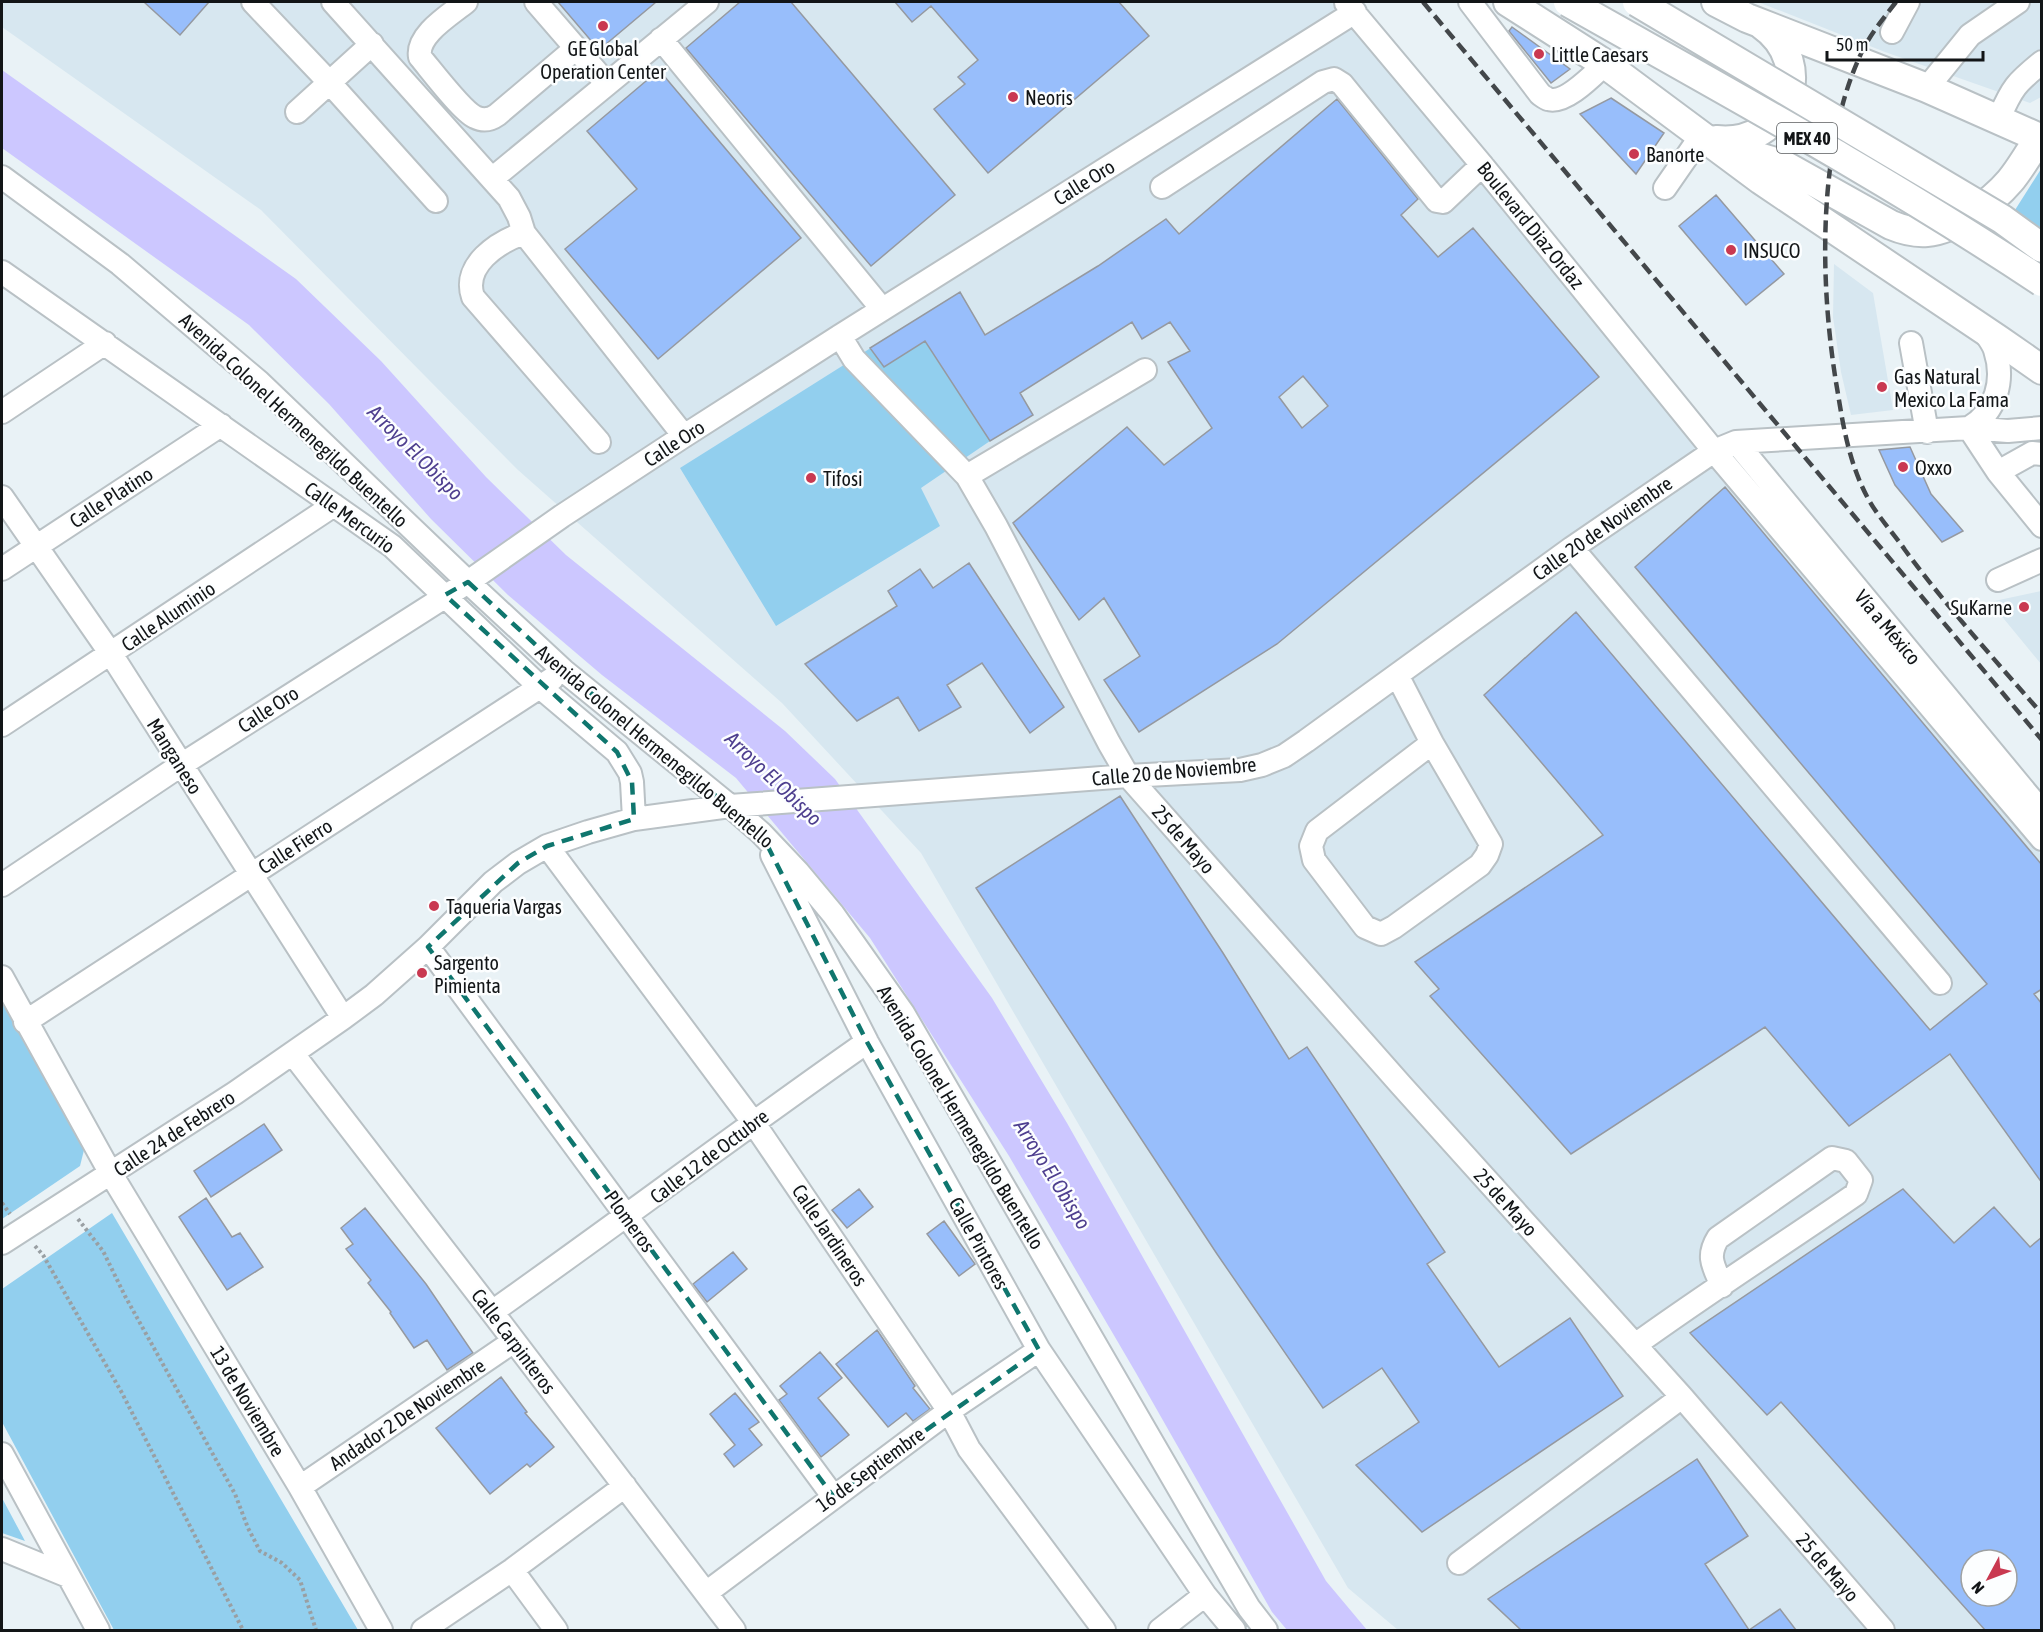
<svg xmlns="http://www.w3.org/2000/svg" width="2043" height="1632" font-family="'Asap Condensed',sans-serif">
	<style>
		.built { fill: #d7e7f0; fill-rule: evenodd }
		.green { fill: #92cfee }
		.water { fill: #ccc7ff }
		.building { fill: #98befb; stroke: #9599a0; stroke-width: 1.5; fill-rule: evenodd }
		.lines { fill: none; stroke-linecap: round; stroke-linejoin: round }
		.minor-casing { stroke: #b9c1c5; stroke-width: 26 }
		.major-casing { stroke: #b9c1c5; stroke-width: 32 }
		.path { stroke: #999fa3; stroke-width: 4; stroke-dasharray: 3 3; stroke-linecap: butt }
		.minor { stroke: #fff; stroke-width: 22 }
		.major { stroke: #fff; stroke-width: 28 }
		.rail { stroke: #43474a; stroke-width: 4.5; stroke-dasharray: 12 6; stroke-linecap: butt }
		.major-bridge-casing { stroke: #b9c1c5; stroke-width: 32; stroke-linecap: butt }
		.major-bridge { stroke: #fff; stroke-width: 28 }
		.marked { fill: none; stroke: #0f766e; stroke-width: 4.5; stroke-dasharray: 12 8; stroke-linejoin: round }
		.poi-dot { fill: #c93951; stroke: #fcfeff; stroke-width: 2 }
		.labels { text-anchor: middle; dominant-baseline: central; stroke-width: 5; stroke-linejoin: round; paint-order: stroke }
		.shield { fill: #fcfeff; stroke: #585b5d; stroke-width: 1.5 }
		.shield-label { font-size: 18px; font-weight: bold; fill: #121517 }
		.poi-label { font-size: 20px; fill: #121517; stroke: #fcfeff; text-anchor: start }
		.street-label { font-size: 20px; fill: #121517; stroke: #fcfeff }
		.water-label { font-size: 21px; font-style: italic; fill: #4e3f8f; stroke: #fcfeff }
	</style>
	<rect width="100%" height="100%" fill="#e9f2f6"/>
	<path class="built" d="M 2,2 L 1333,2 L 2041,854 L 2041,1630 L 1398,1630 L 1348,1588 L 921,853 L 782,703 L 518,470 L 261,210 L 2,27 ZM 1971,1560 L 2007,1560 L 2007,1596 L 1971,1596 Z
		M 1758,2 L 2041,2 L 2041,97 L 2030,103 L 1885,52 Z
		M 1834,264 L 1873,293 L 1893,410 L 1851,415 L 1841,372 L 1833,317 Z
		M 2041,591 L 2042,591 L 2041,664 L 1990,602 Z"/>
	<path class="green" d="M 2041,169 L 2041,231 L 2015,210 Z
		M 912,322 L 990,441 L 921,488 L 940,526 L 776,626 L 680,468 Z
		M 2,997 L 84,1150 L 80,1166 L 2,1219 Z
		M 112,1213 L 358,1630 L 114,1630 L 2,1422 L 2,1289 Z
		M 2,1498 L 25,1541 L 2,1533 Z"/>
	<path class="water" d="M 2,70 L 296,279 L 381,361 L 486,477 L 566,555 L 785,731 L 835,779 L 992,998 L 1067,1123 L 1326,1581 L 1367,1630 L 1287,1630 L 1272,1612 L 1136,1373 L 1009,1156 L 870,938 L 736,778 L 602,675 L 508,595 L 431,519 L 329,404 L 249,325 L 2,148 Z"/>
	<path class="building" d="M 144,2 L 209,2 L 180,35 Z
		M 558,2 L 656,2 L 599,50 Z
		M 740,2 L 791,2 L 955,195 L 871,266 L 686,48 Z
		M 895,2 L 1119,2 L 1149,36 L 988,173 L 934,109 L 965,84 L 958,77 L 978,60 L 931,6 L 912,22 Z
		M 1512,27 L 1570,69 L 1551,83 L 1509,31 Z
		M 659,70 L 801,238 L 658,359 L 565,249 L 637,189 L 587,131 Z
		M 1611,98 L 1664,133 L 1636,174 L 1580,114 Z
		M 1337,99 L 1418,199 L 1401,215 L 1438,257 L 1473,228 L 1599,377 L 1277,644 L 1139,732 L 1104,680 L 1140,656 L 1104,598 L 1079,620 L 1013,523 L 1127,427 L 1164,465 L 1212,428 L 1168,362 L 1190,351 L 1170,322 L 1142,339 L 1132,322 L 1020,393 L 1033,415 L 990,441 L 925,341 L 884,367 L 870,348 L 960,292 L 985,335 L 1098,266 L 1166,219 L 1179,234 ZM 1303,376 L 1328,406 L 1302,428 L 1279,397 Z
		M 1716,195 L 1784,274 L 1746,305 L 1679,226 Z
		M 1910,447 L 1931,494 L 1963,531 L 1942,542 L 1895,485 L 1879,450 Z
		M 1725,487 L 2042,865 L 2042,989 L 2034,994 L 2042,1004 L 2042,1183 L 1950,1054 L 1849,1126 L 1765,1027 L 1571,1154 L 1430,996 L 1439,989 L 1415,962 L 1603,835 L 1484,695 L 1576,612 L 1930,1030 L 1987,984 L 1635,567 Z
		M 969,563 L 1064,707 L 1030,733 L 982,663 L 947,685 L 961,707 L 919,731 L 898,697 L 857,721 L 805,664 L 897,606 L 888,591 L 920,569 L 933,588 Z
		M 1120,796 L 1223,953 L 1289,1059 L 1307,1047 L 1445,1252 L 1427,1264 L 1499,1367 L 1570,1318 L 1623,1396 L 1422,1532 L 1356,1465 L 1419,1422 L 1382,1368 L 1323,1408 L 1217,1254 L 976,888 Z
		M 264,1124 L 282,1150 L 211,1197 L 194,1171 Z
		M 859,1189 L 873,1207 L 847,1228 L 832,1210 Z
		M 1903,1189 L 1954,1243 L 1994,1207 L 2030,1247 L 2042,1237 L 2042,1630 L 1985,1630 L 1781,1402 L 1767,1415 L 1690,1333 ZM 1971,1560 L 2007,1560 L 2007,1596 L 1971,1596 Z
		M 206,1198 L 232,1237 L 240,1233 L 263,1267 L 227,1290 L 179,1217 Z
		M 365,1208 L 426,1284 L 473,1353 L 447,1370 L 427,1340 L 414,1348 L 390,1313 L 391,1312 L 368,1283 L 371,1280 L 346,1249 L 353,1244 L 341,1228 Z
		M 944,1221 L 975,1264 L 959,1276 L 927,1234 Z
		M 733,1252 L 747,1269 L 707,1302 L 693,1284 Z
		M 877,1330 L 915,1386 L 913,1388 L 930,1409 L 913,1421 L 906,1413 L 888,1427 L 836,1364 Z
		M 820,1352 L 842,1378 L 818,1398 L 849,1435 L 821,1457 L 779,1400 L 787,1394 L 780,1386 Z
		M 501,1377 L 527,1412 L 525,1413 L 554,1447 L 530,1467 L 527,1464 L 490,1494 L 436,1428 Z
		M 735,1393 L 759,1422 L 749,1429 L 762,1445 L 734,1467 L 724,1454 L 735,1445 L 710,1414 Z
		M 1697,1459 L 1748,1536 L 1705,1564 L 1749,1630 L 1780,1609 L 1796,1630 L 1521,1630 L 1488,1599 Z"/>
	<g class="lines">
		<g class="minor-casing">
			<path id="minor" d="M 253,2 L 329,82 L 436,201
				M 333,2 L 509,198 L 519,217 L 524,233 L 684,436
				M 466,2 C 450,15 416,35 420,57 C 431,70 462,111 475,117 C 483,121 490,120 497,115 L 575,49
				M 536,2 L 607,84
				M 1470,2 L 1540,94 C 1541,95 1547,99 1548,99 C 1565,105 1594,74 1605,64
				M 1346,3 L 1482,165 L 1714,451 L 2042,839
				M 1892,32 L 1908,2
				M 661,39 L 882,309
				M 1927,88 L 1970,35 L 2018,2
				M 297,112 L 372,44
				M 1999,118 C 2012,88 2016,83 2042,62
				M 2,177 L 120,264 L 259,382 L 468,582 L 564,671 L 730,806 L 761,833 L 798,872 L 833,914 L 903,1013 L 1199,1523 L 1249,1608 L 1266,1630
				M 493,178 L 707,2
				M 1162,187 L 1323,82 L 1334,79 L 1342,84 L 1437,201 L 1443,202 L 1482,165
				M 1665,188 L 1701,136
				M 524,233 C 498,242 462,265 473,297 L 599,442
				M 2,272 L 392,546 L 540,687 L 617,752 L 630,773 L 632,782 L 634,819
				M 1983,330 C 1987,336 1993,343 1995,350 C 2005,380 1996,412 1969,428 L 1998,472 L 2042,526
				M 840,336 L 854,359 L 967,476
				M 1911,343 L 1927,432
				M 1145,370 L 967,476 L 996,526 L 1109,743 L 1128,776 L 1401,1085 L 1682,1397 L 1883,1630
				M 2,412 L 105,343
				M 1736,442 L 2042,812
				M 1998,472 L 2032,453 L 2042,454
				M 2,497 L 111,654 L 343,1018
				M 1572,548 L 1940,983
				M 2,569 L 221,425
				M 1998,580 L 2042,560
				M 1397,675 L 1432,743 L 1491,844 L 1487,855 L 1480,865 L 1394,927 L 1381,934 L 1365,927 L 1314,860 L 1311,846 L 1317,831 L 1432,743
				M 2,725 L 334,505
				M 547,846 L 753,1122 L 949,1411 L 969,1449 L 1104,1630
				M 772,855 L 867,1042 L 1039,1350 L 1205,1595 L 1234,1630
				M 2,885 L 181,765 L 468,582 L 562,516 L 684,436 L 840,336 L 1355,12
				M 428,947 L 833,1496
				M 2,977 L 111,1174 L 300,1487 L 381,1630
				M 25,1022 L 552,679
				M 293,1054 L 492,1312 L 734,1630
				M 2,1243 L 235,1093 L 343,1018 L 374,995 L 428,947 L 493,882 L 518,863 L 547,846 L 588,832 L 634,819 L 730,806 L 1128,776 L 1240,770 L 1262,765 L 1284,756 L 1306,741 L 1572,548 L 1714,451 L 1736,442 L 1969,428 L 2008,431 L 2042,428
				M 492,1312 C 618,1223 741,1130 867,1042
				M 1635,1345 C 1707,1293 1782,1245 1856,1194 L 1861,1180 L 1846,1161 L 1832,1158 L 1718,1238 C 1706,1257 1714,1267 1722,1286
				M 2,1454 L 98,1630
				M 300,1487 L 514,1341
				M 2,1549 L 68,1576
				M 1459,1563 L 1682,1397
				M 512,1570 L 556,1630
				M 706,1593 L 949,1411 L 1039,1350
				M 423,1630 L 512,1570 L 625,1486
				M 1160,1630 L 1205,1595"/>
		</g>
		<g class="major-casing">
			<path id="major" d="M 1508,2 L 1605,64 L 1761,180 L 1999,340 L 2042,370
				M 1716,2 L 1747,18 L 1927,88 L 2042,139
				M 1716,140 C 1785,148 1820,65 1761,24
				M 1731,149 L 1782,164 L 1891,225 C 1903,230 1914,233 1927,232 C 1955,230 1993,201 2010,181 C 2021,168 2029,152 2040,138"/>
		</g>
		<path class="path" d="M 2,1203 L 10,1214
			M 78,1219 L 103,1251 L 125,1296 L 235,1494 L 248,1528 L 260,1551 L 282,1563 L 300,1580 L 316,1630
			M 35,1246 L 43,1255 L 122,1393 L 243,1630"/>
		<use href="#minor" class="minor"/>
		<use href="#major" class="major"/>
		<path class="rail" d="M 1423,2 L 2042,740
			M 1896,2 C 1882,20 1868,37 1859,58 C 1816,155 1820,292 1838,394 C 1844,432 1851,469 1870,502 C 1880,519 1894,534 1905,550 C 1947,607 1995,660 2042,714"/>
		<g class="major-bridge-casing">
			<path id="major-bridge" d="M 1568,2 C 1727,92 1889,180 2042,282
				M 1637,2 L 2002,219 L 2042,248"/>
		</g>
		<use href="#major-bridge" class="major-bridge"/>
	</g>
	<path class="marked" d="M 468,582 L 564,671 L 761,833 L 867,1042 L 1039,1350 L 833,1496 L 428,947 L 518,863 L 547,846 L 634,819 L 632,782 L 617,752 L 445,595 Z"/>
	<g class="poi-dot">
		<circle cx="603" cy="26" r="6"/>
		<circle cx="1539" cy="54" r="6"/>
		<circle cx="1013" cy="97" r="6"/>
		<circle cx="1634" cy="154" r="6"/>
		<circle cx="1731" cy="250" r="6"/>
		<circle cx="1882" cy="387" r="6"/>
		<circle cx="1903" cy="467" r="6"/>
		<circle cx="811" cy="478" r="6"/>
		<circle cx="2024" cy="607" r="6"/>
		<circle cx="434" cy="906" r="6"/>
		<circle cx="422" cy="973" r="6"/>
	</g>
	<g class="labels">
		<rect class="shield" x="1777" y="123" width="60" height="30" rx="4.5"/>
		<g class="shield-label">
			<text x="1807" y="138">MEX 40</text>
		</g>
		<g class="poi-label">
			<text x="603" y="48" text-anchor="middle">GE Global<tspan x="603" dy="23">Operation Center</tspan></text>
			<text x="1551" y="54">Little Caesars</text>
			<text x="1025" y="97">Neoris</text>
			<text x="1646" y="154">Banorte</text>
			<text x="1743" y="250">INSUCO</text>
			<text x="1894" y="376">Gas Natural<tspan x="1894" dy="23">Mexico La Fama</tspan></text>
			<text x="1915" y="467">Oxxo</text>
			<text x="823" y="478">Tifosi</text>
			<text x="2012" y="607" text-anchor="end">SuKarne</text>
			<text x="446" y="906">Taqueria Vargas</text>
			<text x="434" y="962">Sargento<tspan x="434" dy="23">Pimienta</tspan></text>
		</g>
		<g class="street-label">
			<text transform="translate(1084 182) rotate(-32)">Calle Oro</text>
			<text transform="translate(1531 225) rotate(51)">Boulevard Diaz Ordaz</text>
			<text transform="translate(294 420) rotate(43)">Avenida Colonel Hermenegildo Buentello</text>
			<text transform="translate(674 443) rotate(-33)">Calle Oro</text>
			<text transform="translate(111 497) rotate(-33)">Calle Platino</text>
			<text transform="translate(350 517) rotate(36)">Calle Mercurio</text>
			<text transform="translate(1602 528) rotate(-35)">Calle 20 de Noviembre</text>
			<text transform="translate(168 616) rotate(-34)">Calle Aluminio</text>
			<text transform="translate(1888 627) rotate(50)">Vía a México</text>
			<text transform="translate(268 709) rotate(-33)">Calle Oro</text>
			<text transform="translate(655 746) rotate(40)">Avenida Colonel Hermenegildo Buentello</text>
			<text transform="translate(175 756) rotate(58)">Manganeso</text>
			<text transform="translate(1174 771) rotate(-5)">Calle 20 de Noviembre</text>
			<text transform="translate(1184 839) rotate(49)">25 de Mayo</text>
			<text transform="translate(295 846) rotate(-33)">Calle Fierro</text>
			<text transform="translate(961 1117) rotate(59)">Avenida Colonel Hermenegildo Buentello</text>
			<text transform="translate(174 1133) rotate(-33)">Calle 24 de Febrero</text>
			<text transform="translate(709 1156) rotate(-37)">Calle 12 de Octubre</text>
			<text transform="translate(1506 1202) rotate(48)">25 de Mayo</text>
			<text transform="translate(630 1221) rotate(54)">Plomeros</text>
			<text transform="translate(830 1235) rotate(56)">Calle Jardineros</text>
			<text transform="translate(979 1243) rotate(61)">Calle Pintores</text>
			<text transform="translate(514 1341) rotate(53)">Calle Carpinteros</text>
			<text transform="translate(248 1401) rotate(59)">13 de Noviembre</text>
			<text transform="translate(407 1414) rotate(-34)">Andador 2 De Noviembre</text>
			<text transform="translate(870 1469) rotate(-36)">16 de Septiembre</text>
			<text transform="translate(1828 1567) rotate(49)">25 de Mayo</text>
		</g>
		<g class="water-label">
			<text transform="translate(416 452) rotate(45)">Arroyo El Obispo</text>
			<text transform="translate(774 778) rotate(44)">Arroyo El Obispo</text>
			<text transform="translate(1053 1174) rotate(58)">Arroyo El Obispo</text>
		</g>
	</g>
	<rect width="2043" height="1632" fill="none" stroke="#121517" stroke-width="6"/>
	<g transform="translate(1989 1578) rotate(229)"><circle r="28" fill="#fcfeff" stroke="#9ea1a2" stroke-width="1.5"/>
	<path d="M0-4.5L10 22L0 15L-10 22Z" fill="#c93951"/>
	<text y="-9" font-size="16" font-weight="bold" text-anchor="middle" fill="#121517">N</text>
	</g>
	<path d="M1827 51v9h156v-9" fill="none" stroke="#121517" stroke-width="3"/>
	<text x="1836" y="51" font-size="18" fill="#121517" stroke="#fcfeff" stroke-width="4.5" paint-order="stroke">50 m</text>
</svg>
